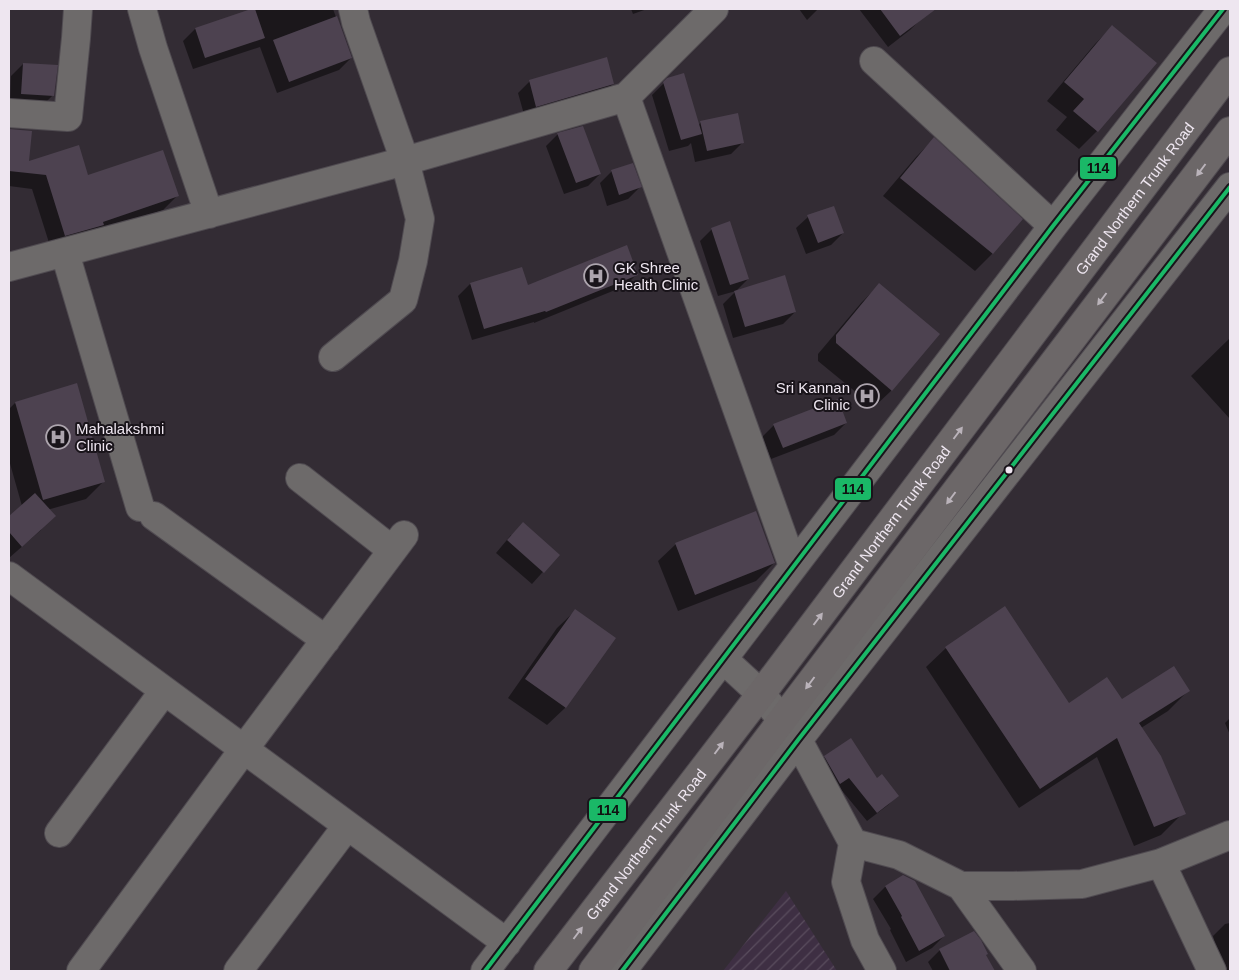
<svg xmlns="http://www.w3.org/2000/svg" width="1239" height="980" font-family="Helvetica,sans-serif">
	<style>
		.industrial { fill: url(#industrial-furrows) }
		.shadow { fill: #0007 }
		.building { fill: #4d4250 }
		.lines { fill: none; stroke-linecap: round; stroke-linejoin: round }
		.minor-casing { stroke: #504b51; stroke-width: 30 }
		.highway-casing { stroke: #504b51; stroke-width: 30 }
		.minor { stroke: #6d6a6a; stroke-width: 28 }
		.highway { stroke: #6c6768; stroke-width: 28 }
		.bus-1-casing { stroke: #19141a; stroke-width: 8 }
		.bus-1 { stroke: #1ab867; stroke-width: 4 }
		.oneway { fill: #bab3ba }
		.bus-dot { fill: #eee6f0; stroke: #19141a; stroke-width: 2 }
		.labels { text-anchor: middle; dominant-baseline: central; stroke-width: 4; stroke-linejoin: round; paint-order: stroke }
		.street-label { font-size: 15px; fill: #eee6f0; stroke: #19141a }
		.poi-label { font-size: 15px; fill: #eee6f0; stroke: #19141a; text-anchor: start }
		.line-badge { stroke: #19141a; stroke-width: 2 }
		.pale-badge-label { font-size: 14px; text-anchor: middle; font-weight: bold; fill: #111 }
	</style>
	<defs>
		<pattern id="industrial-furrows" width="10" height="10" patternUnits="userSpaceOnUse" patternTransform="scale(1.25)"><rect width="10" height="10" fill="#3e2f43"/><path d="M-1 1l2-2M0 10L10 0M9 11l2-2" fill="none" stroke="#5a4d5e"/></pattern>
	</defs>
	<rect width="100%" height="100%" fill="#332c34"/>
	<path class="industrial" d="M 786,891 L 837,971 L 723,971 Z"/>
	<path class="shadow" d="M 255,9 L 333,9 L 351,58 L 339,70 L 277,93 L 260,47 L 193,69 L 183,41 L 195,29 Z
		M 631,9 L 647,9 L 633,14 Z
		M 799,9 L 818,9 L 807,20 Z
		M 859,9 L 915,9 L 922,18 L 910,30 L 888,47 Z
		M 1113,26 L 1155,63 L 1097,131 L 1079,149 L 1056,130 L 1067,117 L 1047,101 L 1095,44 Z
		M 23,64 L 53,95 L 41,107 L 10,106 L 11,76 Z
		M 668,79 L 698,126 L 701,122 L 743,142 L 731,154 L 695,162 L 691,143 L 688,146 L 669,151 L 652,95 Z
		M 530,81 L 613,84 L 601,96 L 525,118 L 518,93 Z
		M 9,130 L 31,132 L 27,162 L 88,177 L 177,196 L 163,210 L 51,249 L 32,189 L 9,186 Z
		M 558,134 L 600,174 L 588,186 L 564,194 L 546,146 Z
		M 934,139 L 1021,219 L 992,254 L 975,271 L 883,196 L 916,157 Z
		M 612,171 L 640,187 L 628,199 L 607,206 L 600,183 Z
		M 808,217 L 843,233 L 831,245 L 806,254 L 796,228 Z
		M 712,229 L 748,279 L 736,291 L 718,296 L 700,241 Z
		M 637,274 L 625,286 L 534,323 L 534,322 L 472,340 L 458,296 L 470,284 L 527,286 Z
		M 879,285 L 892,390 L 874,407 L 818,361 L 818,354 L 861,303 Z
		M 735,292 L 795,312 L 783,324 L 733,338 L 723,304 Z
		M 1230,338 L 1230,419 L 1191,376 Z
		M 15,403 L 104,481 L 86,499 L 47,510 L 41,530 L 9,558 L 9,518 L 22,506 L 9,460 L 9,409 Z
		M 846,423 L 834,435 L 771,459 L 762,437 L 774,425 Z
		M 511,535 L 558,555 L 532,584 L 496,553 Z
		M 676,544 L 774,563 L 756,581 L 678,611 L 658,561 Z
		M 575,611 L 614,638 L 565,708 L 547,725 L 508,698 L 557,628 Z
		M 946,648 L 1069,704 L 1122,701 L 1188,691 L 1168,711 L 1141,728 L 1181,815 L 1161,835 L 1134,846 L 1097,757 L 1019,808 L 926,667 Z
		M 1230,718 L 1230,735 L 1225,723 Z
		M 825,757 L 877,780 L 897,795 L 888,805 L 867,821 L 839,787 L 830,793 L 816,766 Z
		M 904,876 L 944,936 L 932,948 L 906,962 L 890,930 L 891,929 L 873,899 L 885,887 Z
		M 1230,923 L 1230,971 L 1222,971 L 1213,936 L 1225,924 Z
		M 940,950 L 985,955 L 994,971 L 933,971 L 928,962 Z"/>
	<path class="building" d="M 251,9 L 255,9 L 265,38 L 205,58 L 195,28 Z
		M 880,9 L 936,9 L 900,36 Z
		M 337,16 L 352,58 L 289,82 L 273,40 Z
		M 1112,25 L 1157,63 L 1098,132 L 1073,111 L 1084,99 L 1064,82 Z
		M 607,57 L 614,84 L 536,107 L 529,80 Z
		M 23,63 L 58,65 L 54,96 L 21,94 Z
		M 684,73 L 702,134 L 681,140 L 663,82 L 667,78 Z
		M 738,113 L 744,143 L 707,151 L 700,121 Z
		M 583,126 L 601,174 L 576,183 L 557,133 Z
		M 9,129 L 32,131 L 29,161 L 79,145 L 88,175 L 163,150 L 179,196 L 103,222 L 104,225 L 65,236 L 46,175 L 9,171 Z
		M 934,137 L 1023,219 L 993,254 L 900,178 Z
		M 633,163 L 642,187 L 619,195 L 611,170 Z
		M 834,206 L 844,233 L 818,243 L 807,215 Z
		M 730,221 L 749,279 L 730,285 L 711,228 Z
		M 627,245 L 638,275 L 546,312 L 545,311 L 484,329 L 470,283 L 522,267 L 528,285 Z
		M 785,275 L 796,312 L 745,327 L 734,291 Z
		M 879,283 L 940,334 L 892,391 L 836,343 L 836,335 Z
		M 77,383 L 105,482 L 43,500 L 15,402 Z
		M 838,399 L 847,423 L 783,448 L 773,424 Z
		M 35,493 L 56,516 L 22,547 L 9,532 L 9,516 Z
		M 756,511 L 775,563 L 695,595 L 675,543 Z
		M 523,522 L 560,555 L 544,573 L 507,540 Z
		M 1005,606 L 1069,703 L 1107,677 L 1122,699 L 1174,666 L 1190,691 L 1139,723 L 1161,756 L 1186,814 L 1154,827 L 1117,738 L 1040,789 L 945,647 Z
		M 575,609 L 616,638 L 566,708 L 525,679 Z
		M 851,738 L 877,778 L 882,774 L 899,796 L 877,813 L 849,778 L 840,784 L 824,756 Z
		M 903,875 L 915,881 L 945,936 L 919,951 L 901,917 L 902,916 L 885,886 Z
		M 974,931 L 981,940 L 988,954 L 986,955 L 995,971 L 950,971 L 939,949 Z"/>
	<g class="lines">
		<g class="minor-casing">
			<path id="minor" d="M 142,9 L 153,48 L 209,214
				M 874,61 L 1053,226
				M 626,97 L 793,566
				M 9,113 L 68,117 L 76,38 L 78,9
				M 65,253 L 140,507
				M 9,267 L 405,161 L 626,97 L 714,9
				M 333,357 L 403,300 L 413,261 L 420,219 L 405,161 L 356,22 L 353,9
				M 300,478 L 392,550
				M 154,516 L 326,640
				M 9,576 L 507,943
				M 723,659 L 761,694 L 798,740 L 853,843 L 846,882 L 865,940 L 882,971
				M 59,833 L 164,691
				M 853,843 L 899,855 L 961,886 L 1013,886 L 1082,884 L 1161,863 L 1230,835
				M 1161,863 L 1212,971
				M 961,886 L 1022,971
				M 81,971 L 244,749 L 404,535
				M 238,971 L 347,826
				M 485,971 L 1053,226 L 1223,9
				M 622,971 L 798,740 L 1230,187"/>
		</g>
		<g class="highway-casing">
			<g id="highway">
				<path id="s1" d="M 548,971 L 761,694 L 1230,71"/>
				<path d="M 593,971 L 782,720 L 1230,131"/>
			</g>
		</g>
		<use href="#minor" class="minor"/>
		<use href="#highway" class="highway"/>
		<g class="bus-1-casing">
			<path id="bus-1" d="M 485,971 L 1053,226 L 1223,9
				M 622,971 L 798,740 L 1230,187"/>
		</g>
		<use href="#bus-1" class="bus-1"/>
	</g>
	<defs><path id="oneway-solid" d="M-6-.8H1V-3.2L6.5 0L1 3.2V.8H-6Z" transform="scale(1.25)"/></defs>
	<g class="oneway">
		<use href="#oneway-solid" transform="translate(1201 170) rotate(127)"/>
		<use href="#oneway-solid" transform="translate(1102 299) rotate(127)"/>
		<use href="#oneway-solid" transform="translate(958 433) rotate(-53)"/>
		<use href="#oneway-solid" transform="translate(951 498) rotate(127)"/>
		<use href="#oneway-solid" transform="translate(818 619) rotate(-53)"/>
		<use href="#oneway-solid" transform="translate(810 683) rotate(127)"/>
		<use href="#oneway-solid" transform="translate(719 748) rotate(-53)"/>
		<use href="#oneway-solid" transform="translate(578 933) rotate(-53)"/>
	</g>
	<defs>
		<g id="hospital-ring" transform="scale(1.25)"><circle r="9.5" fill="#19141a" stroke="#ada5ae" stroke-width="1.5"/><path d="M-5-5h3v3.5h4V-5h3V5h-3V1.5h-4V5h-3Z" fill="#ada5ae"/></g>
	</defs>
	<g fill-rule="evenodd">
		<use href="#hospital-ring" x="596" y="276"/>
		<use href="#hospital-ring" x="867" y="396"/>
		<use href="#hospital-ring" x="58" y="437"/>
	</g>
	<circle class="bus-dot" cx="1009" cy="470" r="4.5"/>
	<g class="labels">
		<g class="street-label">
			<text stroke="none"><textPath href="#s1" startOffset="970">Grand Northern Trunk Road</textPath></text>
			<text stroke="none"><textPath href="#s1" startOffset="565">Grand Northern Trunk Road</textPath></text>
			<text stroke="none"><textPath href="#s1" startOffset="160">Grand Northern Trunk Road</textPath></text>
		</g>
		<g class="poi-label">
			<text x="614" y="267">GK Shree<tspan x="614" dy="17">Health Clinic</tspan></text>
			<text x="850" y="387" text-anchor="end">Sri Kannan<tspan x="850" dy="17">Clinic</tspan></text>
			<text x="76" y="428">Mahalakshmi<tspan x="76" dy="17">Clinic</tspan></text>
		</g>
	</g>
	<g class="line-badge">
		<rect x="1079" y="156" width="38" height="24" rx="5" fill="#1ab867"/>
		<rect x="834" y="477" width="38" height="24" rx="5" fill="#1ab867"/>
		<rect x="588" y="798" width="39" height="24" rx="5" fill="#1ab867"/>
	</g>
	<g class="pale-badge-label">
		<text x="1098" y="173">114</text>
		<text x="853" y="494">114</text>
		<text x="608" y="815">114</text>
	</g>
	<rect width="1239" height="980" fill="none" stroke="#eee6f0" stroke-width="20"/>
</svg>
